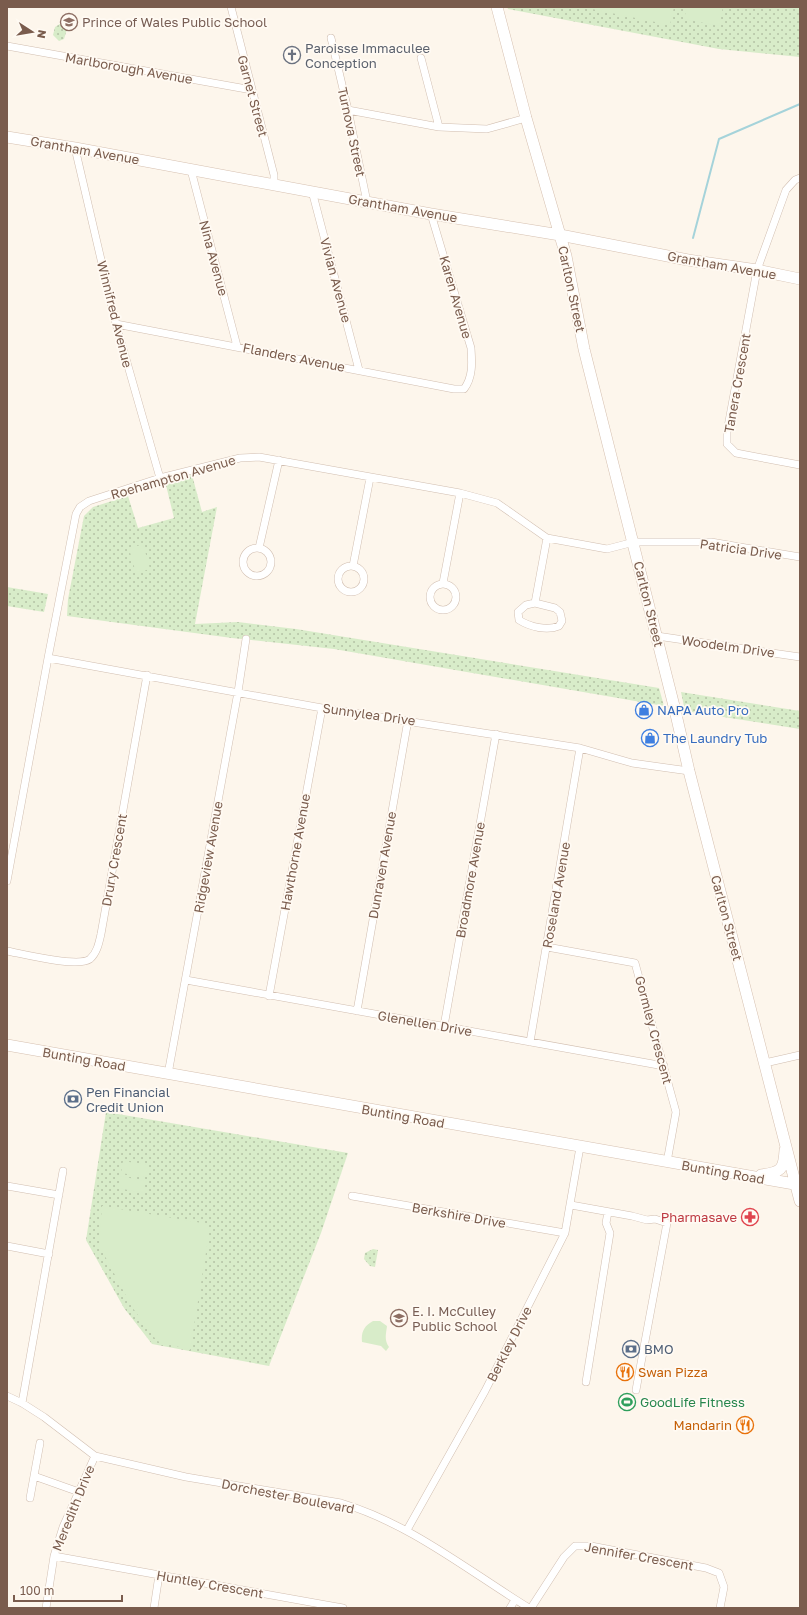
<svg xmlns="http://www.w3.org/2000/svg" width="807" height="1615" font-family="'Golos Text',sans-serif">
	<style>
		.green { fill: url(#green-dots) }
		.pitch { fill: #d8ecc9 }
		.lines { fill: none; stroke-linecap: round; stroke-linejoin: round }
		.stream { stroke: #a5d3da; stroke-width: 2 }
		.street-casing { stroke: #d1beb0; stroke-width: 8 }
		.secondary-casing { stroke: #d6c0b0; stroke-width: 12 }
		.street { stroke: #fff; stroke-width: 7 }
		.secondary { stroke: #fff; stroke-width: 11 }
		.labels { text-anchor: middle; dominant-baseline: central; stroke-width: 3.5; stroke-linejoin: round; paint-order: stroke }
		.education-label { font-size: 13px; fill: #785e54; stroke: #fffaf3; text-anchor: start }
		.worship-label { font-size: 13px; fill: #5b616d; stroke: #fffaf3; text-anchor: start }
		.street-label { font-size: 13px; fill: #7a5c4d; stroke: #fffaf3 }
		.shop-label { font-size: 13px; fill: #366cbe; stroke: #fffaf3; text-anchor: start }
		.service-label { font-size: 13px; fill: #4e5e75; stroke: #fffaf3; text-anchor: start }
		.health-label { font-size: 13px; fill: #be3a42; stroke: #fffaf3; text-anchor: end }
		.food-label { font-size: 13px; fill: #c56008; stroke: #fffaf3; text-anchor: start }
		.leisure-label { font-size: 13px; fill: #27864d; stroke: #fffaf3; text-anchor: start }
	</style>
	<defs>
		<pattern id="green-dots" width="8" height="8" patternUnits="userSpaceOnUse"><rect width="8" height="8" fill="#d8ecc9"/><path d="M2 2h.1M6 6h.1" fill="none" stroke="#b4c2a5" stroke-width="1.8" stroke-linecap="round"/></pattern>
	</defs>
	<rect width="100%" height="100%" fill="#fdf6ec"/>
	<path class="green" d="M 507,7 L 800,7 L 800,57 L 719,49 L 508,9 Z
		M 63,22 L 68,26 L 64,39 L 59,41 L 53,35 L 55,27 Z
		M 192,475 L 202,512 L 217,507 L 195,624 L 238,622 L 296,629 L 659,688 L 664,706 L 334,649 L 232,638 L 67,616 L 68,599 L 84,516 L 93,507 L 128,496 L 138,528 L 174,518 L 165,481 Z
		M 7,587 L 48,594 L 44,612 L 7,606 Z
		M 681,692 L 800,711 L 800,729 L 685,711 Z
		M 106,1112 L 348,1153 L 321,1233 L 269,1366 L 152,1344 L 124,1308 L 86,1240 Z
		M 373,1249 L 378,1250 L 375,1267 L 370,1266 L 364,1259 L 365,1253 Z"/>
	<path class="pitch" d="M 582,7 L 674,7 L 670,25 Z
		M 687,7 L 723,7 L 719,26 L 684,19 Z
		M 143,544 L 150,569 L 136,573 L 129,549 Z
		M 123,1161 L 148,1165 L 146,1177 L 121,1173 Z
		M 120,1176 L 145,1181 L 143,1193 L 118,1188 Z
		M 102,1206 L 208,1224 L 208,1240 L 190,1350 L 157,1341 L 132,1307 L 99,1245 Z
		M 373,1321 L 380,1321 L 387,1326 C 386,1334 384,1340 389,1347 L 386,1351 L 381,1346 L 362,1342 C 361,1332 364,1326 373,1321 Z"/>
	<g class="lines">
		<path class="stream" d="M 693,238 L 719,139 L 800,104"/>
		<g class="street-casing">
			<path id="street" d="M 231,7 L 274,175 L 274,185
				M 331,38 L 348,110 L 367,202
				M 7,46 L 252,90
				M 421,58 L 439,127
				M 348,110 L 439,127 L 487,129 L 526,118
				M 75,148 L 116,324 L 160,478
				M 191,170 L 237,346
				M 800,178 L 795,180 L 786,190 L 757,270 L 727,432 L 727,444 L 736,453 L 800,465
				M 312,191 L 359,370
				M 116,324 L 454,389 L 464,389 C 473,377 472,363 471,348 L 431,214
				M 259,548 L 279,460
				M243 562a14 14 0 1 1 28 0a14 14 0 1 1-28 0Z
				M338 579a13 13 0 1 1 26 0a13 13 0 1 1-26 0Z
				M 353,566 L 370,478
				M 443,583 L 460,493
				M430 597a13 13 0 1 1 26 0a13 13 0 1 1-26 0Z
				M 535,603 L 555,608 L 560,612 L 562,621 L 559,626 C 547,631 530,627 519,620 L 518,612 L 526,605 L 535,603 L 547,538
				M 657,636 L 800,657
				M 48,658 L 322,708 L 580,748 L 632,763 L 689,771
				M 7,881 L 48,658 L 76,514 L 80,507 L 89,501 L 160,478 L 240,458 L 259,457 L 460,493 L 497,503 L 547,538 L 607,549 L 634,542 L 711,542 L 800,557
				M 547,947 L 635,963 L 676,1112 L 667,1162
				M 7,951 C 23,954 78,968 90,959 C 97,953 99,943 101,934 L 147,675
				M 186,980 L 664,1066
				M 269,996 L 322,708
				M 357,1011 L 408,720
				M 444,1026 L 496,734
				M 530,1042 L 580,748
				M 765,1063 L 800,1055
				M 168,1074 L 238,692 L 246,639
				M 7,1186 L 59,1195
				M 352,1196 L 565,1233
				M 571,1205 L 632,1216 L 647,1220 L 655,1219 L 667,1223 L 636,1390
				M 7,1246 L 49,1254
				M 586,1382 L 610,1233 L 606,1223 L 608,1212
				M 7,1396 L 22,1403 L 44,1417 L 95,1456 L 186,1477 L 341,1503 C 411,1524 467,1570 529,1608
				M 22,1403 L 63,1171
				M 40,1443 L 34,1476 L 79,1492
				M 30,1498 L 34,1476
				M 407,1530 L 485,1391 L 565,1233 L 580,1147
				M 54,1556 L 343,1608
				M 46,1608 L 54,1556 L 63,1527 L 95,1456
				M 154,1608 L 159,1575
				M 510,1608 L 515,1600
				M 531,1608 L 564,1557 L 575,1546 L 591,1546 L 706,1568 L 719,1573 L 724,1587 L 720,1608"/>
		</g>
		<g class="secondary-casing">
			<path id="secondary" d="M 497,7 L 526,118 L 566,256 L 584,349 L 675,710 L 689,771 L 800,1201
				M 7,137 L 75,148 L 431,214 L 560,235 L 688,260 L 757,270 L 800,279
				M 7,1045 L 800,1185
				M 761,1175 C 781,1172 784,1170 785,1150"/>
		</g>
		<use href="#street" class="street"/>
		<use href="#secondary" class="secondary"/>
	</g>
	<defs>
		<g id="school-ring" transform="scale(0.9)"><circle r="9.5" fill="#fffaf3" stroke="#8d6e63" stroke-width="1.5"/><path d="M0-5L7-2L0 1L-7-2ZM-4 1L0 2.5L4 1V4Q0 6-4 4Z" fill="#8d6e63"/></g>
		<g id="church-ring" transform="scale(0.9)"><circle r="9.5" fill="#fffaf3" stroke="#6b7280" stroke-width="1.5"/><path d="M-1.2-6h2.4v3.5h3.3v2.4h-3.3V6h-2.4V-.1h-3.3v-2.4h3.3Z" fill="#6b7280"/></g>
		<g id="shop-ring" transform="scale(0.9)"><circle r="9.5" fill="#fffaf3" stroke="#3f7fe0" stroke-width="1.5"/><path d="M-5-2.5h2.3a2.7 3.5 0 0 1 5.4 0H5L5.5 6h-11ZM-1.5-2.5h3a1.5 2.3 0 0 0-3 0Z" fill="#3f7fe0"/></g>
		<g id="bank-ring" transform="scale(0.9)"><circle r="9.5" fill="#fffaf3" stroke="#5c6f8a" stroke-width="1.5"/><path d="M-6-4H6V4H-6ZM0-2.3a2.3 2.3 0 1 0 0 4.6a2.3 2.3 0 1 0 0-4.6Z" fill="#5c6f8a"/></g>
		<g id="pharmacy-ring" transform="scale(0.9)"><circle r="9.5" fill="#fffaf3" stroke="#e0444e" stroke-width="1.5"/><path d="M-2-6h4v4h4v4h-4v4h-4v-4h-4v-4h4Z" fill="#e0444e"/></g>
		<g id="restaurant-ring" transform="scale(0.9)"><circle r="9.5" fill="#fffaf3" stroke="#e8710a" stroke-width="1.5"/><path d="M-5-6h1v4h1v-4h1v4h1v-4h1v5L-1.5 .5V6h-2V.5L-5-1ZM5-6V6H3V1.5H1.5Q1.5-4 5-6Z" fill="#e8710a"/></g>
		<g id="stadium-ring" transform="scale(0.9)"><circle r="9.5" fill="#fffaf3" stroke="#2e9e5b" stroke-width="1.5"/><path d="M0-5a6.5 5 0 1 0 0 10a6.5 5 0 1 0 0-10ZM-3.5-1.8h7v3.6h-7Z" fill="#2e9e5b"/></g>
	</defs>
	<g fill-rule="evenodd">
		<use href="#school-ring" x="69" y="22"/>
		<use href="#church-ring" x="292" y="55"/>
		<use href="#shop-ring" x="644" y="710"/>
		<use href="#shop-ring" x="650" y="738"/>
		<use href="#bank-ring" x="73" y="1099"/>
		<use href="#pharmacy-ring" x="750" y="1217"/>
		<use href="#school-ring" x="399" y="1318"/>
		<use href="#bank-ring" x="631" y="1349"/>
		<use href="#restaurant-ring" x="625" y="1372"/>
		<use href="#stadium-ring" x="627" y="1402"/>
		<use href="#restaurant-ring" x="745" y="1425"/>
	</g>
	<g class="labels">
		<g class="education-label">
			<text x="82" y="22">Prince of Wales Public School</text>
			<text x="412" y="1311">E. I. McCulley<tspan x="412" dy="15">Public School</tspan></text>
		</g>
		<g class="worship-label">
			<text x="305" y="48">Paroisse Immaculee<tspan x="305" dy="15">Conception</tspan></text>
		</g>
		<g class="street-label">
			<text transform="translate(129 68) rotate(10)">Marlborough Avenue</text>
			<text transform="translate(253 96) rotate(75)">Garnet Street</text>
			<text transform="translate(352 132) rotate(78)">Turnova Street</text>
			<text transform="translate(85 150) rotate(10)">Grantham Avenue</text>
			<text transform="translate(403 208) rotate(10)">Grantham Avenue</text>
			<text transform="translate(214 258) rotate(75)">Nina Avenue</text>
			<text transform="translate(722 265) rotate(10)">Grantham Avenue</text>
			<text transform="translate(336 280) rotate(75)">Vivian Avenue</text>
			<text transform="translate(572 289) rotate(78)">Carlton Street</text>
			<text transform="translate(456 297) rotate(74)">Karen Avenue</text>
			<text transform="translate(115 314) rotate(76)">Winnifred Avenue</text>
			<text transform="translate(294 357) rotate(11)">Flanders Avenue</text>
			<text transform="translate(737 383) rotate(-80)">Tanera Crescent</text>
			<text transform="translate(173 477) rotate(-16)">Roehampton Avenue</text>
			<text transform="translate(741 549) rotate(8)">Patricia Drive</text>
			<text transform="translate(649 604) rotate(76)">Carlton Street</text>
			<text transform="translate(728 646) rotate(8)">Woodelm Drive</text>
			<text transform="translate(369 714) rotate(8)">Sunnylea Drive</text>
			<text transform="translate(295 852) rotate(-80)">Hawthorne Avenue</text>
			<text transform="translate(208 857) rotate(-80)">Ridgeview Avenue</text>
			<text transform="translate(114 860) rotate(-80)">Drury Crescent</text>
			<text transform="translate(382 865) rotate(-80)">Dunraven Avenue</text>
			<text transform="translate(470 880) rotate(-80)">Broadmore Avenue</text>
			<text transform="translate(556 895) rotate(-80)">Roseland Avenue</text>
			<text transform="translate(727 918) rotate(75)">Carlton Street</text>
			<text transform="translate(425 1023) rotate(10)">Glenellen Drive</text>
			<text transform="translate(654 1030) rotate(75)">Gormley Crescent</text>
			<text transform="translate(84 1059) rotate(10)">Bunting Road</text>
			<text transform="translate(403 1116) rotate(10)">Bunting Road</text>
			<text transform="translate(723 1172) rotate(10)">Bunting Road</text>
			<text transform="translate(459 1215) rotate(10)">Berkshire Drive</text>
			<text transform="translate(509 1344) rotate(-63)">Berkley Drive</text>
			<text transform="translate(288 1496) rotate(11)">Dorchester Boulevard</text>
			<text transform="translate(73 1508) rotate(-68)">Meredith Drive</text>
			<text transform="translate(639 1556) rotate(10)">Jennifer Crescent</text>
			<text transform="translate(210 1584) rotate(10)">Huntley Crescent</text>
		</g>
		<g class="shop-label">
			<text x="657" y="710">NAPA Auto Pro</text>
			<text x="663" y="738">The Laundry Tub</text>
		</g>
		<g class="service-label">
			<text x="86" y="1092">Pen Financial<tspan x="86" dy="15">Credit Union</tspan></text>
			<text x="644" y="1349">BMO</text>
		</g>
		<g class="health-label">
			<text x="737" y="1217">Pharmasave</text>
		</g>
		<g class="food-label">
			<text x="638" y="1372">Swan Pizza</text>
			<text x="732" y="1425" text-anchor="end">Mandarin</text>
		</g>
		<g class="leisure-label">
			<text x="640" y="1402">GoodLife Fitness</text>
		</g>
	</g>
	<rect width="807" height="1615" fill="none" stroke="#7a5c4d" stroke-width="16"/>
	<g transform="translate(32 32) rotate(102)" stroke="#fffaf3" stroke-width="3" paint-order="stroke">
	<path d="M0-3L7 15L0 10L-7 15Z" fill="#7a5c4d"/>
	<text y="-6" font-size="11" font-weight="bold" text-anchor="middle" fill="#7a5c4d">N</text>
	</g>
	<path d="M14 1595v6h108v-6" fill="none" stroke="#7a5c4d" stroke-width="2"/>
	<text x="20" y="1595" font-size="12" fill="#7a5c4d" stroke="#fffaf3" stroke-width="3" paint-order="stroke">100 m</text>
</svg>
